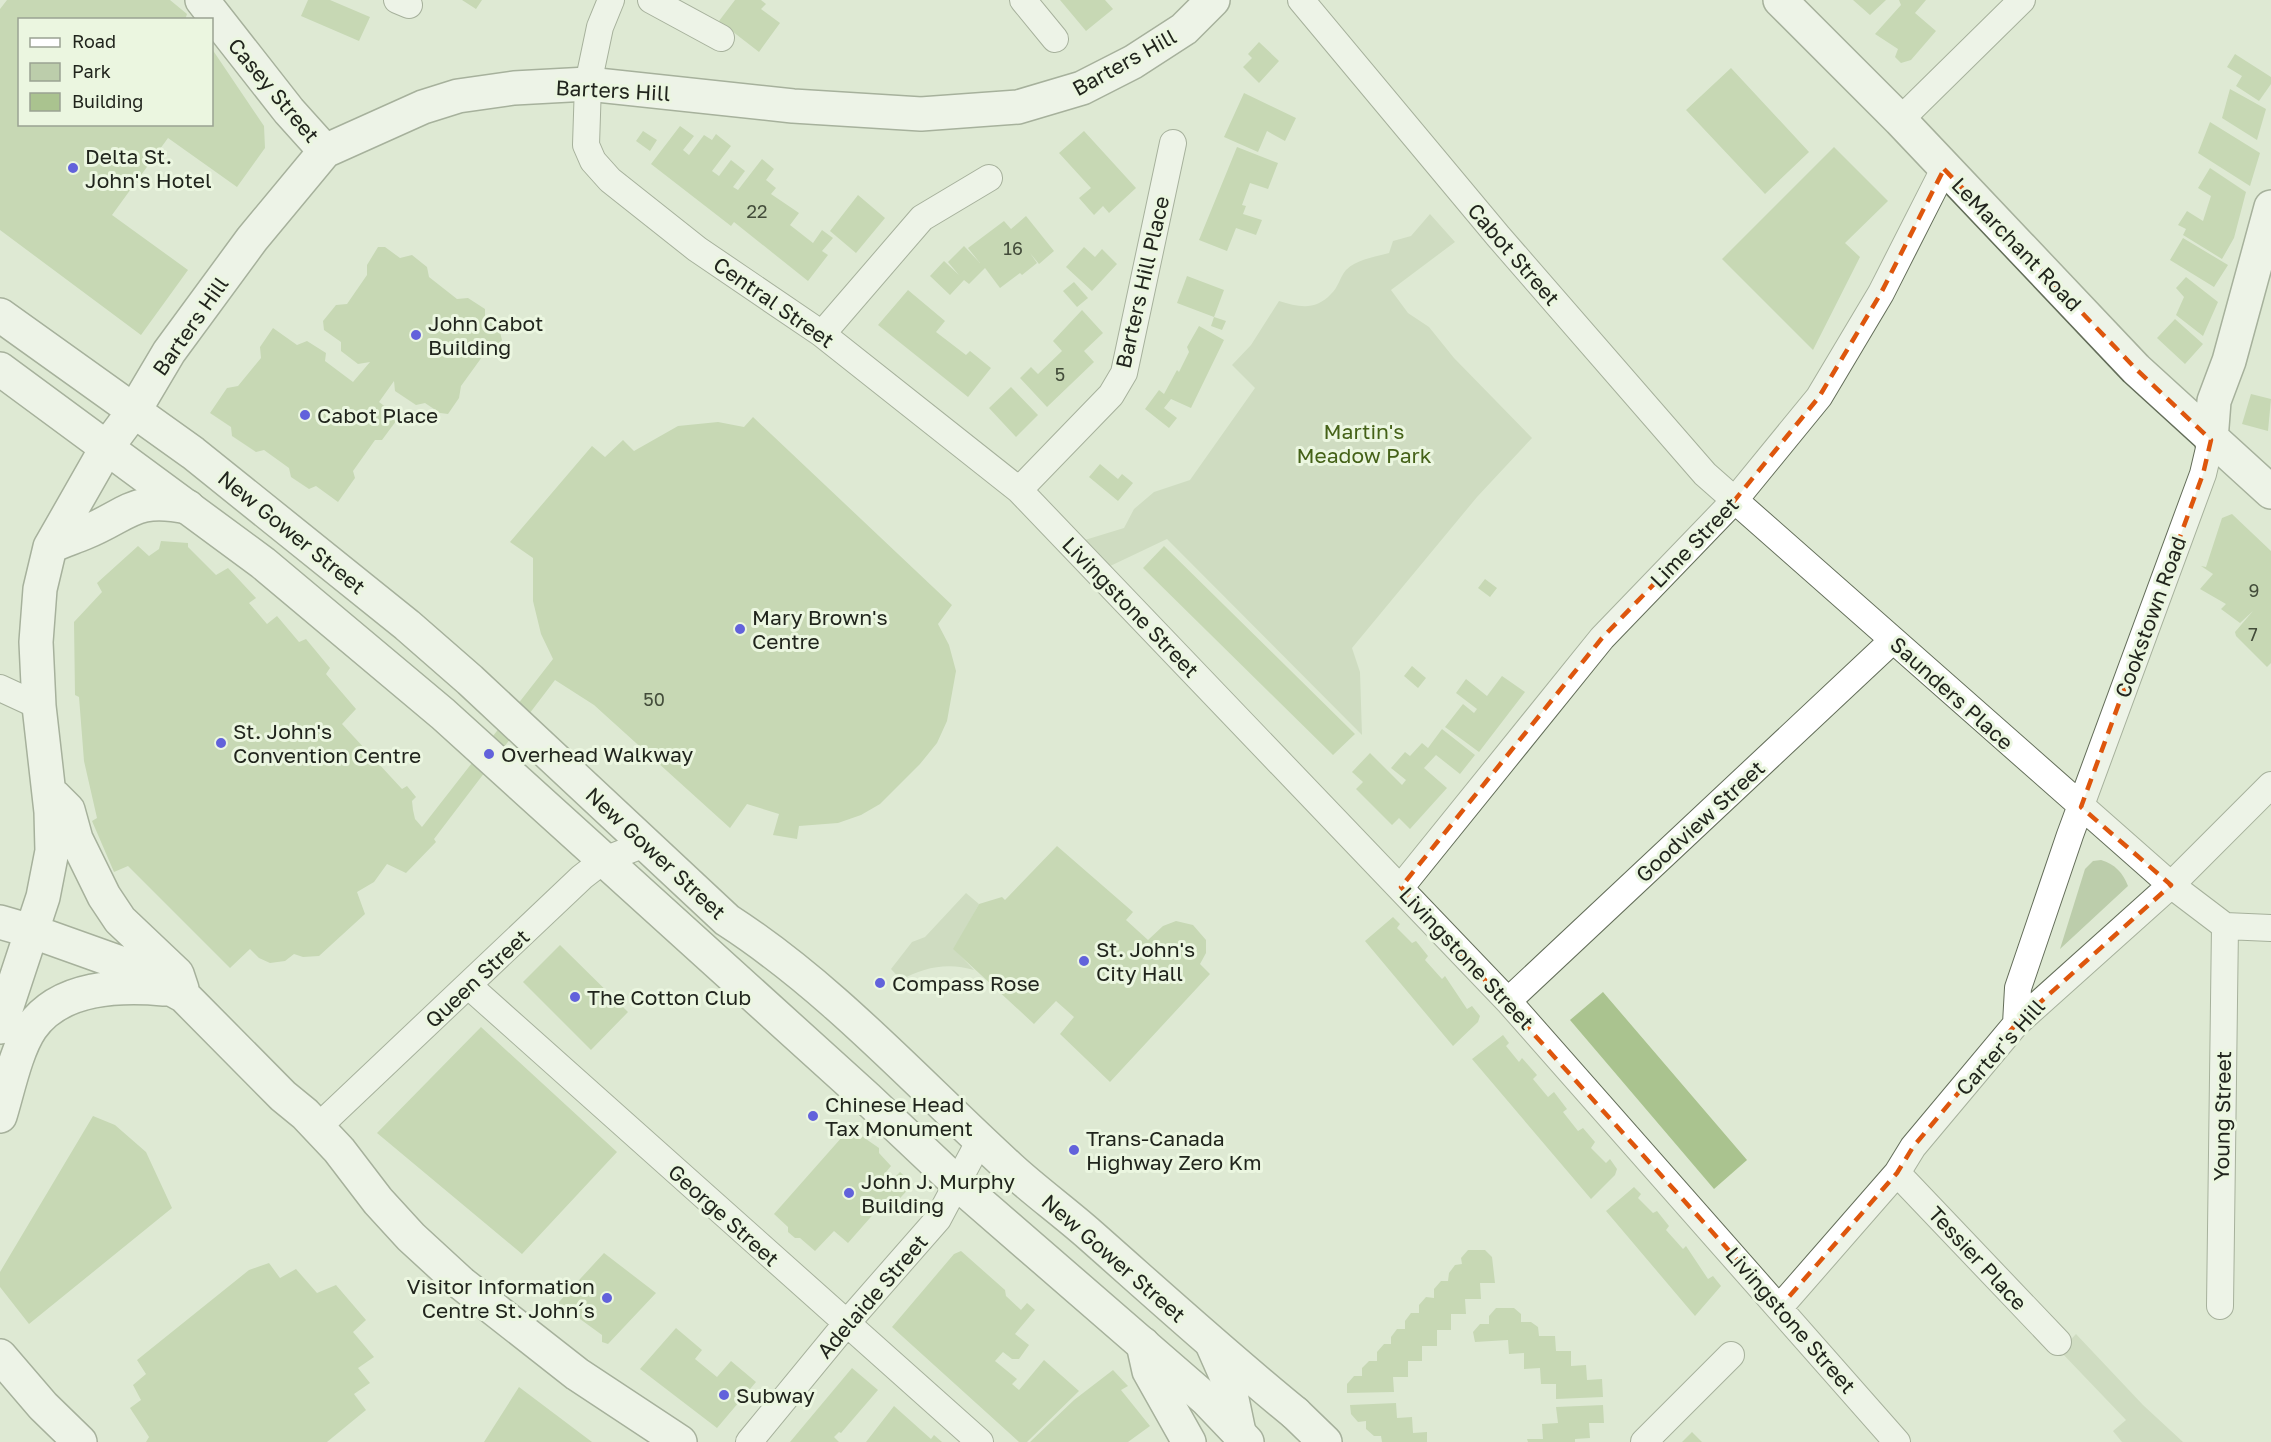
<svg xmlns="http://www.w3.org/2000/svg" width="2271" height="1442" font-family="'Golos Text',sans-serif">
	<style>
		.green { fill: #bccdab }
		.building { fill: #aac38f }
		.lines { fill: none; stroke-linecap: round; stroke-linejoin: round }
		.street-casing { stroke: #636d59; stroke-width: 28 }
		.secondary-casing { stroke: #636d59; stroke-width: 36 }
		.primary-casing { stroke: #636d59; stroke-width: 36 }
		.street { stroke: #fff; stroke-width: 26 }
		.secondary { stroke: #fff; stroke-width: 33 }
		.primary { stroke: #fff; stroke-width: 33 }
		.marked { fill: none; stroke: #de560d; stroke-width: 4.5; stroke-dasharray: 12 8; stroke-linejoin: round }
		.poi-dot { fill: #6262db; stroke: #ebf6e0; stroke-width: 2 }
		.labels { text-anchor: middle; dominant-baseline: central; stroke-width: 6; stroke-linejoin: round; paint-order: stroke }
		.number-label { font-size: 18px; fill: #434c3a }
		.street-label { font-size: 21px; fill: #21251d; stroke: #ebf6e0 }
		.poi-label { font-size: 21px; fill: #21251d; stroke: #ebf6e0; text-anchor: start }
		.park-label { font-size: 21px; fill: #456218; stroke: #ebf6e0 }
	</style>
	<rect width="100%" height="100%" fill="#dee9d3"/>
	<path class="green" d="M 1430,214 L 1455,242 L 1391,290 L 1408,313 L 1429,327 L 1454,358 L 1532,438 L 1477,497 L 1352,648 L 1360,672 L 1362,735 L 1167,539 L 1106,568 L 1075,543 L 1124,528 L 1134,509 L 1154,492 L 1190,480 L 1255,388 L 1232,365 L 1251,345 L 1279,301 C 1299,307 1315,311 1331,294 C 1338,288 1340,277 1346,270 C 1357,259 1375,257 1389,253 L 1393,241 L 1411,236 Z
		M 2101,860 C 2115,864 2123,873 2128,886 L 2060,949 L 2085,869 L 2093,861 Z
		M 966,893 L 979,904 L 954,949 L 974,970 C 949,962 923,967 901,980 L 891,969 L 912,942 L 925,937 Z
		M 2076,1334 L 2143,1405 L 2183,1442 L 2122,1442 L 2113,1431 L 2126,1420 L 2060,1351 Z"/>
	<path class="building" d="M 7,0 L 170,0 L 187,14 L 185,20 L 20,20 L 20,124 L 212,124 L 212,49 L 264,126 L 265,148 L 237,187 L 168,138 L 112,215 L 188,270 L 141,335 L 0,230 L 0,9 Z
		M 308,0 L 330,0 L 370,17 L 359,41 L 301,16 Z
		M 462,0 L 482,0 L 476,9 Z
		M 735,0 L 761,0 L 766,4 L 761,9 L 780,23 L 759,52 L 719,21 Z
		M 1060,0 L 1105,0 L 1113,9 L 1086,31 Z
		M 1853,0 L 1886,0 L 1870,15 Z
		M 1899,0 L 1926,0 L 1915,13 L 1936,31 L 1911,60 L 1901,63 L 1895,57 L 1898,49 L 1875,34 L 1901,5 Z
		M 1259,42 L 1279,61 L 1259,83 L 1243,67 L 1252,58 L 1248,54 Z
		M 2235,54 L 2271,77 L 2271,84 L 2259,101 L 2236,86 L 2242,76 L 2227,67 Z
		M 1731,68 L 1809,152 L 1765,194 L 1686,110 Z
		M 2230,89 L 2266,109 L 2257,140 L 2222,118 Z
		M 1244,93 L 1296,118 L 1285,141 L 1267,131 L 1258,152 L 1224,137 Z
		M 2210,122 L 2260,153 L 2250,186 L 2198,153 Z
		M 680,126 L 694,136 L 683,150 L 689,155 L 704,135 L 712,140 L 716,134 L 731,146 L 712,171 L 719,176 L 731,160 L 745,171 L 733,187 L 738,190 L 762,159 L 774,169 L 766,180 L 776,188 L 771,194 L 799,213 L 790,225 L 813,243 L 822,230 L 833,238 L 822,251 L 828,255 L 808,281 L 734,222 L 731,226 L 651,164 Z
		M 643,131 L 657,140 L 650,151 L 636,141 Z
		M 1084,131 L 1136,188 L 1109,213 L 1103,206 L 1094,215 L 1079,198 L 1091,188 L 1059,153 Z
		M 1237,147 L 1278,163 L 1268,189 L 1250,183 L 1242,205 L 1246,206 L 1243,214 L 1262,220 L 1256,235 L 1236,228 L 1227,251 L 1199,240 Z
		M 1834,147 L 1888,201 L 1845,243 L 1860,257 L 1813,350 L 1722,259 Z
		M 2210,168 L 2246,192 L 2234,238 L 2222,259 L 2183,235 L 2186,229 L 2178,225 L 2187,211 L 2203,221 L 2211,196 L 2198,188 Z
		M 858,195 L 885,218 L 856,253 L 830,231 Z
		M 1026,216 L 1054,251 L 1039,264 L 1030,253 L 1037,263 L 1022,275 L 1020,273 L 1000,288 L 985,268 L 969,284 L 964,280 L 950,295 L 930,276 L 944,261 L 959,275 L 948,262 L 964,246 L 980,263 L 968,248 L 1004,221 L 1011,229 Z
		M 2183,238 L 2228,265 L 2214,287 L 2170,260 Z
		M 378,247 L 385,247 L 400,258 L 412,255 L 427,267 L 429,277 L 457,299 L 468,298 L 485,309 L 485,319 L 499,328 L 502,340 L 493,355 L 482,357 L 461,386 L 459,398 L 448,414 L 440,413 L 425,403 L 416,405 L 395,391 L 394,381 L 379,402 L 399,417 L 382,440 L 375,440 L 353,471 L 355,478 L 338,502 L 316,486 L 309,489 L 291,477 L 289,468 L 264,450 L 256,452 L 232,436 L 231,427 L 210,413 L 227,388 L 238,386 L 261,358 L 260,347 L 273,328 L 297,345 L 307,341 L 326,353 L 325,361 L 353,382 L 370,362 L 358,364 L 341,351 L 341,342 L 324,330 L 323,321 L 336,305 L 347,304 L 367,275 L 367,265 Z
		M 1084,247 L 1095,257 L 1102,249 L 1117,264 L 1092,291 L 1066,267 Z
		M 1187,276 L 1224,290 L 1214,317 L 1226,321 L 1222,330 L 1211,326 L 1214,317 L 1177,303 Z
		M 2186,277 L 2218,302 L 2203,336 L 2176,315 L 2184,297 L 2176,288 Z
		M 1074,282 L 1088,298 L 1077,307 L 1063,291 Z
		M 908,290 L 945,321 L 936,332 L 966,355 L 970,351 L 991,368 L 968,397 L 878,325 Z
		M 1082,310 L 1103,333 L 1084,351 L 1094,362 L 1047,407 L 1020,378 L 1031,367 L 1038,374 L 1062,351 L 1053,341 Z
		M 2175,319 L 2203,344 L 2185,364 L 2157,338 Z
		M 1199,326 L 1224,340 L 1191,408 L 1171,399 L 1164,408 L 1177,418 L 1169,428 L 1145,409 L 1159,390 L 1164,394 L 1177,370 L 1179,372 L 1189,352 L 1187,347 Z
		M 1011,387 L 1038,415 L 1016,437 L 989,408 Z
		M 2251,394 L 2271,399 L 2268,431 L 2242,424 Z
		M 753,417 L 952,605 L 938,624 L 949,645 L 956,671 L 947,721 L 937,743 L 920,764 L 880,804 L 861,815 L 838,823 L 799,826 L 797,839 L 773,835 L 779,814 L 747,804 L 730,828 L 594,705 L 555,680 L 434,839 L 436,842 L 406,873 L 387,864 L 374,882 L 357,892 L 365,914 L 319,956 L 303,957 L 294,954 L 285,961 L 270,963 L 259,958 L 250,949 L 230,968 L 128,866 L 114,872 L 92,821 L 97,818 L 84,761 L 79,697 L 75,695 L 74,622 L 102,592 L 97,583 L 138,546 L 149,556 L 159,549 L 161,541 L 188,543 L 188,547 L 216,575 L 228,568 L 256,598 L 249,603 L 267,624 L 277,616 L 299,642 L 306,639 L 330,668 L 326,674 L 356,709 L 342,724 L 402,789 L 407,786 L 416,797 L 412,801 L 413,810 L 415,819 L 422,827 L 553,659 L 541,634 L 533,601 L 533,558 L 510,542 L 592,446 L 605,457 L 623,440 L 634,451 L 678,426 L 718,422 L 744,427 Z
		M 1100,464 L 1118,479 L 1122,474 L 1133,483 L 1118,501 L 1089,477 Z
		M 2232,514 L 2271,551 L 2271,663 L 2267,667 L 2236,636 L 2235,632 L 2253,611 L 2240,623 L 2221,609 L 2226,604 L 2200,589 L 2213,574 L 2201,566 L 2206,567 L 2222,518 Z
		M 1164,546 L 1355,734 L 1333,755 L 1143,568 Z
		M 1485,579 L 1497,588 L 1490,597 L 1478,588 Z
		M 1412,666 L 1426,678 L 1418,688 L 1404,676 Z
		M 1502,676 L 1525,692 L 1479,752 L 1445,727 L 1463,704 L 1474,713 L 1477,709 L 1456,693 L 1466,679 L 1487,696 Z
		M 1442,729 L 1475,755 L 1460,774 L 1436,755 L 1424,768 L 1447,788 L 1410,829 L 1399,818 L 1392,825 L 1356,789 L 1363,782 L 1352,772 L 1370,753 L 1402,785 L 1406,780 L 1391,768 L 1405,752 L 1410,756 L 1422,743 L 1428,748 Z
		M 1057,846 L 1133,912 L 1126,920 L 1148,940 L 1163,926 L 1176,921 L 1193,925 L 1206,940 L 1206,953 L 1200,964 L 1210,974 L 1110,1082 L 1060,1034 L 1074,1017 L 1056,1001 L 1034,1024 L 953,949 L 979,904 L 1002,897 L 1005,900 Z
		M 1393,917 L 1400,924 L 1397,928 L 1412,943 L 1416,941 L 1428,956 L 1425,960 L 1442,979 L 1445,976 L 1467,1009 L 1472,1006 L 1480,1016 L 1478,1022 L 1453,1046 L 1365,941 Z
		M 560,945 L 628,1012 L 591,1050 L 523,982 Z
		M 1603,992 L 1747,1160 L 1714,1189 L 1570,1020 Z
		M 481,1027 L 617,1152 L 522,1254 L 377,1133 Z
		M 1503,1035 L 1509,1043 L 1506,1046 L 1519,1062 L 1522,1058 L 1537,1075 L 1533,1079 L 1548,1097 L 1554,1092 L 1567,1109 L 1563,1112 L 1578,1131 L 1583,1128 L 1595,1142 L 1591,1148 L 1606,1163 L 1610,1159 L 1617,1169 L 1615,1175 L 1591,1199 L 1472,1059 Z
		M 93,1116 L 115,1125 L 146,1152 L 172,1208 L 29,1324 L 0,1287 L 0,1272 Z
		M 850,1128 L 879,1148 L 879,1153 L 891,1166 L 886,1172 L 893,1179 L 900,1172 L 913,1184 L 891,1208 L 884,1202 L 848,1243 L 834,1231 L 815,1251 L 800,1238 L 795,1238 L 788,1232 L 788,1227 L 774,1214 Z
		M 1634,1187 L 1641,1194 L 1638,1198 L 1653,1213 L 1657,1211 L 1669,1226 L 1666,1230 L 1683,1249 L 1686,1246 L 1708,1279 L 1713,1276 L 1721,1286 L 1695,1316 L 1606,1211 Z
		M 1468,1250 L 1485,1250 L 1492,1257 L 1495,1283 L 1480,1283 L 1481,1299 L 1465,1299 L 1466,1314 L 1451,1314 L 1451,1330 L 1437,1330 L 1437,1346 L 1422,1346 L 1422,1361 L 1408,1361 L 1408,1377 L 1393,1377 L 1394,1392 L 1347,1393 L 1347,1384 L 1354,1376 L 1362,1376 L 1362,1368 L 1369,1361 L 1377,1361 L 1377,1352 L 1384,1344 L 1391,1344 L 1391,1337 L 1397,1329 L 1405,1329 L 1405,1321 L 1411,1313 L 1419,1313 L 1419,1305 L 1426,1297 L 1434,1298 L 1434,1289 L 1441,1281 L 1448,1281 L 1449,1273 L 1455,1265 L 1462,1264 L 1461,1258 Z
		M 961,1251 L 1005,1290 L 1006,1296 L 1021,1310 L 1027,1303 L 1035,1310 L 1015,1334 L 1029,1345 L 1019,1359 L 1012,1359 L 1003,1352 L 995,1361 L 1017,1379 L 1012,1384 L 1019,1390 L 1044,1360 L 1079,1391 L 1027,1442 L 1019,1442 L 892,1327 L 954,1254 Z
		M 604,1253 L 656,1293 L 608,1344 L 602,1342 L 602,1335 L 558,1303 Z
		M 269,1263 L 280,1278 L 296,1269 L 317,1293 L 336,1285 L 366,1320 L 353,1332 L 374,1357 L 358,1368 L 370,1383 L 354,1394 L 366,1410 L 327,1442 L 146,1442 L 149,1437 L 130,1408 L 141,1400 L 133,1385 L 146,1374 L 137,1360 L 249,1270 Z
		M 1496,1308 L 1514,1308 L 1521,1314 L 1521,1322 L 1531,1322 L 1538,1327 L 1539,1336 L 1555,1336 L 1556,1351 L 1571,1351 L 1571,1366 L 1586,1365 L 1587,1380 L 1602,1379 L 1603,1397 L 1556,1399 L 1556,1384 L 1541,1384 L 1540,1368 L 1524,1369 L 1524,1353 L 1509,1354 L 1508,1340 L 1475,1342 L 1473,1332 L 1480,1324 L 1489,1324 L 1489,1316 Z
		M 676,1328 L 702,1350 L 695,1359 L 717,1377 L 731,1361 L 756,1382 L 717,1428 L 640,1369 Z
		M 852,1368 L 878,1390 L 841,1433 L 839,1432 L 834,1437 L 839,1442 L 790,1442 Z
		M 1113,1370 L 1128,1386 L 1121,1390 L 1150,1426 L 1128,1442 L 1030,1442 L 1074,1400 Z
		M 519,1387 L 592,1442 L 484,1442 Z
		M 1396,1403 L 1397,1418 L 1412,1417 L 1413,1433 L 1427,1432 L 1427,1442 L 1382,1442 L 1381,1436 L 1374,1436 L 1366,1429 L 1366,1421 L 1358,1422 L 1351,1414 L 1350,1405 Z
		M 1603,1405 L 1604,1423 L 1589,1423 L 1590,1438 L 1575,1439 L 1575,1442 L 1528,1442 L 1527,1439 L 1543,1439 L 1542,1424 L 1558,1423 L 1556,1407 Z
		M 894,1406 L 931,1439 L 934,1435 L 942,1442 L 866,1442 Z
		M 1692,1432 L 1702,1442 L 1682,1442 Z"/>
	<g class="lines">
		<g class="street-casing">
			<path id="street" d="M 397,0 L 409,5
				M 611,0 L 600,27 L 588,84 L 586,145 L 593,161 L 610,180 L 697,249 L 822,334 L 1019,490 L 1508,1001 L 1897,1442
				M 651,0 L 721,38
				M 1023,0 L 1055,39
				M 1301,0 L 1498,236 L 1705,474 L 2171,885 L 2225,926 L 2271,928
				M 1900,120 L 2022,0
				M 822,334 L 922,218 L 989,178
				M 1019,490 L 1111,395 L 1124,373 L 1173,143
				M 0,688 L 39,706
				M 1401,887 L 1602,638 L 1734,501 L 1819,397 L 1881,293 L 1944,169
				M 469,986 L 980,1442
				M 1508,1001 L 1893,640
				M 2016,1024 L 2018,988 L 2070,835 L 2203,474 L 2211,440
				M 318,1127 L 582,877 L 604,860 L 645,844
				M 1897,1173 L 2058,1342
				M 2220,1306 L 2225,926
				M 1780,1307 L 1897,1173 L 1913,1147 L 2016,1024 L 2171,885 L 2271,785
				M 749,1442 L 846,1324 L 938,1219 L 980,1140
				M 1644,1442 L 1731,1355"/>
		</g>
		<g class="secondary-casing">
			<path id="secondary" d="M 202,0 L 289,111 L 325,151
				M 1780,0 L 1900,120 L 2136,369 L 2271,492
				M 2211,440 L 2214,401 L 2229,361 L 2271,207
				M 50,547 C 61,541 72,538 84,533 C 130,514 133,496 188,507
				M 54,796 L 68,810 L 76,839 L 104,896 L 120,920 L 177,974 L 182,989
				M 31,931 L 129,966 L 184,996 L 283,1096 L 305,1114 L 339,1150 L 378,1201 L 411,1237 L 461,1283 L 577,1374 L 680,1442
				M 0,1027 L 43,897 L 52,851 L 51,812 L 39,706 L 36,642 L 40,589 L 50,547 L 107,447 L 134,411 L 169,352 L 252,239 L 325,151 L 423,107 L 458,96 L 514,88 L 588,84 L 793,106 L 921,114 L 1018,107 L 1082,88 L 1133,62 L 1184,29 L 1213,0
				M 0,1116 C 8,1090 16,1050 31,1028 C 60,986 120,985 164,989
				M 1143,1344 L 1149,1371 L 1189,1442
				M 1213,1346 L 1228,1380 L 1241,1442
				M 0,1356 L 43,1406 L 80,1442
				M 1295,1413 L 1325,1442"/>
		</g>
		<g class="primary-casing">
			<path id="primary" d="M 0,315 L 193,453 L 407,625 L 470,680 L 727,920 C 832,988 918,1084 1010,1168 C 1035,1191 1064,1212 1090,1235 C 1158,1295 1225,1356 1295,1413
				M 0,369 L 263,563 L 443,714 L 867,1098 L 958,1184 L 1207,1400 L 1247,1442
				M 0,922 L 31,931"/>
		</g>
		<use href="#street" class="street"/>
		<use href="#secondary" class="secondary"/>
		<use href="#primary" class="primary"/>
	</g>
	<path d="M0 0H2271V1442H0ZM 1944,169 L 2136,369 L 2211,440 L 2203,474 L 2081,807 L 2171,885 L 2016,1024 L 1913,1147 L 1897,1173 L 1780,1307 L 1401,887 L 1602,638 L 1734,501 L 1819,397 L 1881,293 Z" fill="#dee9d3" fill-opacity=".55" fill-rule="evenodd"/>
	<path class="marked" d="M 1944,169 L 2136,369 L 2211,440 L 2203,474 L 2081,807 L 2171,885 L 2016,1024 L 1913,1147 L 1897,1173 L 1780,1307 L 1401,887 L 1602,638 L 1734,501 L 1819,397 L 1881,293 Z"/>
	<g class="poi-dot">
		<circle cx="73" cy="168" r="6"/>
		<circle cx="416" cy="335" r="6"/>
		<circle cx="305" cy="415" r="6"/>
		<circle cx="740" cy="629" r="6"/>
		<circle cx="221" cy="743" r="6"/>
		<circle cx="489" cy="754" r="6"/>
		<circle cx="1084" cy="961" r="6"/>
		<circle cx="880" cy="983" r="6"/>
		<circle cx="575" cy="997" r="6"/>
		<circle cx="813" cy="1116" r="6"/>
		<circle cx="1074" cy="1150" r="6"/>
		<circle cx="849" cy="1193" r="6"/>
		<circle cx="607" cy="1298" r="6"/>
		<circle cx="724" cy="1395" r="6"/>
	</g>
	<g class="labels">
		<g class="number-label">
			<text x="757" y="211">22</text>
			<text x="1013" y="248">16</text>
			<text x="1060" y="374">5</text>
			<text x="2254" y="590">9</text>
			<text x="2253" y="634">7</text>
			<text x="654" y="699">50</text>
		</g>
		<g class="street-label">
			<text transform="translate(1124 62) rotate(-29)">Barters Hill</text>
			<text transform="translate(274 90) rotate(50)">Casey Street</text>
			<text transform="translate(613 90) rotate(3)">Barters Hill</text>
			<text transform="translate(2017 244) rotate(46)">LeMarchant Road</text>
			<text transform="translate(1514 254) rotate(49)">Cabot Street</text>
			<text transform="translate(1142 282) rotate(-77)">Barters Hill Place</text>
			<text transform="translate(774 302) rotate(35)">Central Street</text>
			<text transform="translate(190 326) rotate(-55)">Barters Hill</text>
			<text transform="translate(292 532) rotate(39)">New Gower Street</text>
			<text transform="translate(1694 542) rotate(-46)">Lime Street</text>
			<text transform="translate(1131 607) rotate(46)">Livingstone Street</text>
			<text transform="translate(2150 617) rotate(-70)">Cookstown Road</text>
			<text transform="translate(1952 693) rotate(42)">Saunders Place</text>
			<text transform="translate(1700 821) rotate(-43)">Goodview Street</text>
			<text transform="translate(656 853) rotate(43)">New Gower Street</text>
			<text transform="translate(1467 958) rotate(47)">Livingstone Street</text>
			<text transform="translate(477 978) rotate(-43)">Queen Street</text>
			<text transform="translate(2000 1047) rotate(-48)">Carter's Hill</text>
			<text transform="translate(2222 1116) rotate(-89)">Young Street</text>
			<text transform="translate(724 1215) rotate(42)">George Street</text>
			<text transform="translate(1114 1258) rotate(41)">New Gower Street</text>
			<text transform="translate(1978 1258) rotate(47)">Tessier Place</text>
			<text transform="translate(872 1296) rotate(-49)">Adelaide Street</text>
			<text transform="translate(1791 1320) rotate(49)">Livingstone Street</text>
		</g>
		<g class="poi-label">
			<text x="85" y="156">Delta St.<tspan x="85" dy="24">John's Hotel</tspan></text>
			<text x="428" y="323">John Cabot<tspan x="428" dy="24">Building</tspan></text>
			<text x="317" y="415">Cabot Place</text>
			<text x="752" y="617">Mary Brown's<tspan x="752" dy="24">Centre</tspan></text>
			<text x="233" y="731">St. John's<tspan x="233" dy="24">Convention Centre</tspan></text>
			<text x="501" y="754">Overhead Walkway</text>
			<text x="1096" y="949">St. John's<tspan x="1096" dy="24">City Hall</tspan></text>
			<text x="892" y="983">Compass Rose</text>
			<text x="587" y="997">The Cotton Club</text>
			<text x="825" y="1104">Chinese Head<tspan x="825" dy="24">Tax Monument</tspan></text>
			<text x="1086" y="1138">Trans-Canada<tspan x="1086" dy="24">Highway Zero Km</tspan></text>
			<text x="861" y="1181">John J. Murphy<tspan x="861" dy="24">Building</tspan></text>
			<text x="595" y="1286" text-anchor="end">Visitor Information<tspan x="595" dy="24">Centre St. John´s</tspan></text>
			<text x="736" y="1395">Subway</text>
		</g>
		<g class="park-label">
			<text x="1364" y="431">Martin's<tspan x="1364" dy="24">Meadow Park</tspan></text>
		</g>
	</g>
	<rect x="18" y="18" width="195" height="108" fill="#ebf6e0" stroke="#9aa292" stroke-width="1.5"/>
	<rect x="30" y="38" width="30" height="9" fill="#ffffff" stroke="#9aa292" stroke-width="1.5"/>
	<text x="72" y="48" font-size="18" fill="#21251d">Road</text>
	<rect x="30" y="63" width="30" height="18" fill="#bccdab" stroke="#9aa292" stroke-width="1.5"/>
	<text x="72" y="78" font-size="18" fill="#21251d">Park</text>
	<rect x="30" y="93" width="30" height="18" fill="#aac38f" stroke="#9aa292" stroke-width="1.5"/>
	<text x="72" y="108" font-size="18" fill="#21251d">Building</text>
</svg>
